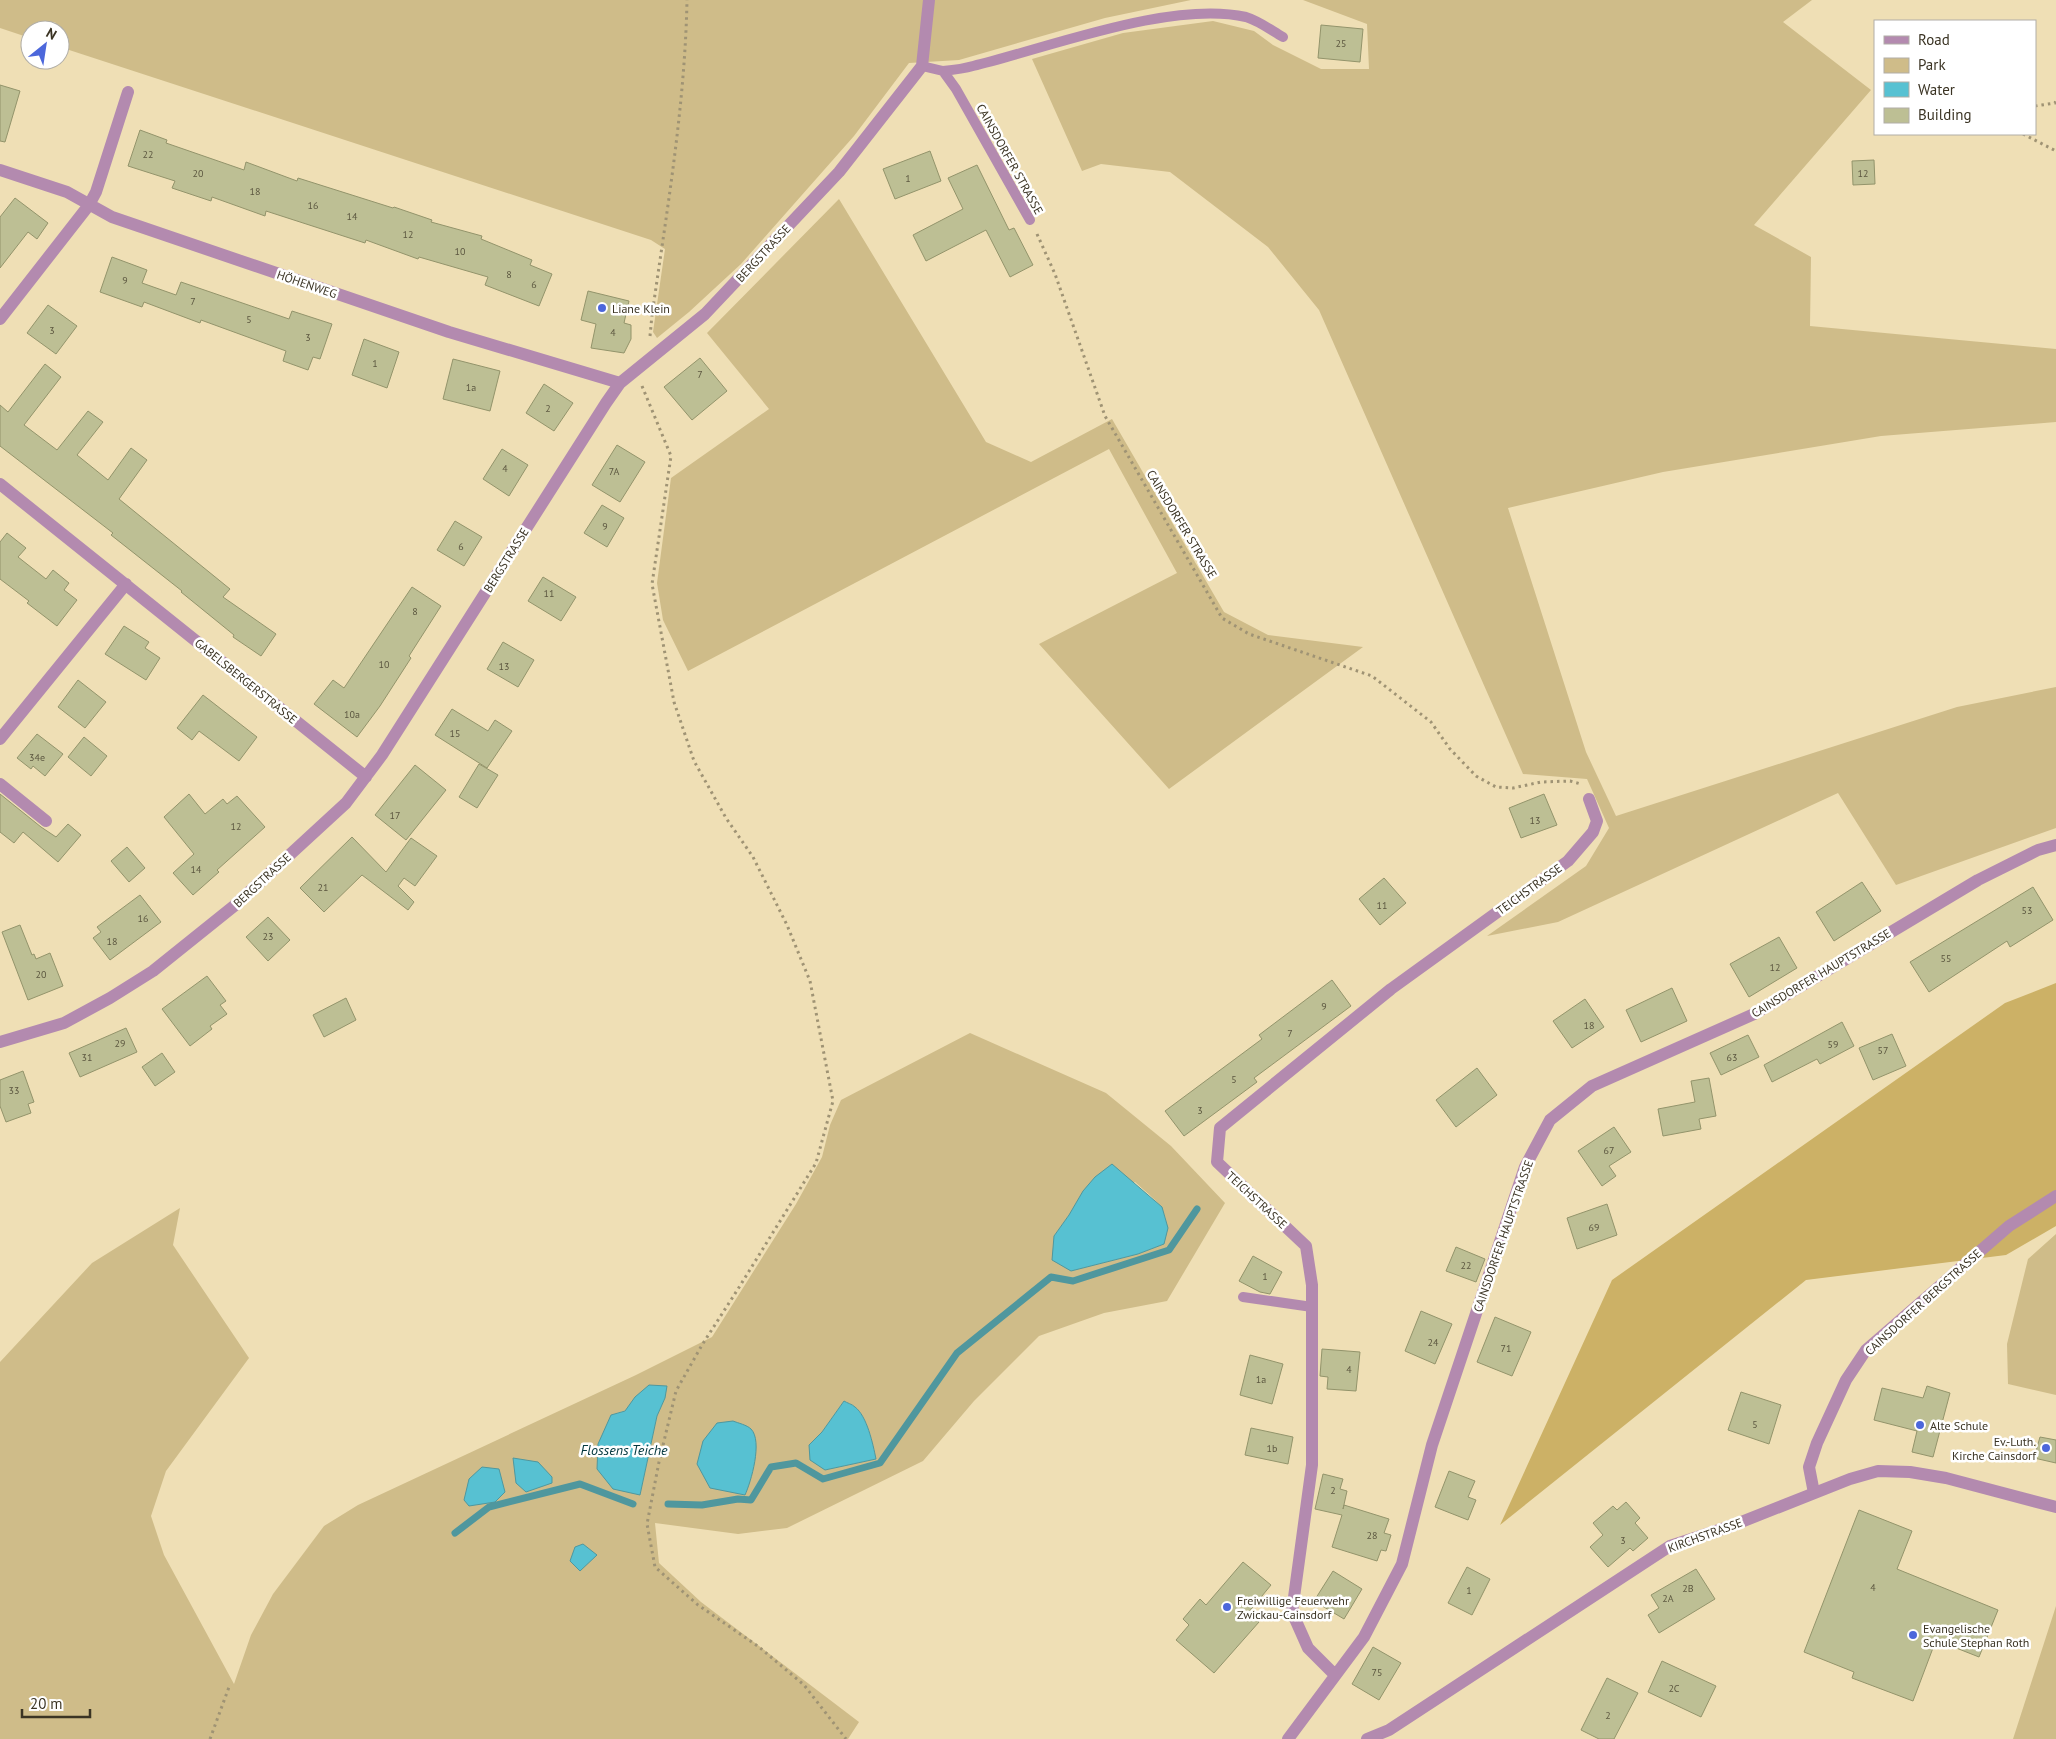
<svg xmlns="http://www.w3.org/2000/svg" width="2056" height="1739" font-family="'PT Sans',sans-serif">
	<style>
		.green { fill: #cfbc89; fill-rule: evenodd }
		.forest { fill: #ccb166 }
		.water { fill: #57c1d2; stroke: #4f979e }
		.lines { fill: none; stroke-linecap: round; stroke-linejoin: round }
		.stream { stroke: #4f979e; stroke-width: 7 }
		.building { fill: #bdbf94; stroke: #93946b }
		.path { stroke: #9f9374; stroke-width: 3; stroke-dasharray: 2.5 4; stroke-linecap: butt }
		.lane { stroke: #b38aaf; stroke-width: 10 }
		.street { stroke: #b38aaf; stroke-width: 12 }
		.poi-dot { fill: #4c67db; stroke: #fff; stroke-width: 2 }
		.labels { text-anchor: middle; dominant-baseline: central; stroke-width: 5; stroke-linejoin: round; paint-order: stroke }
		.number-label { font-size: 10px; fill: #5c5740 }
		.street-label { font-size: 12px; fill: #3b3424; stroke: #fff }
		.poi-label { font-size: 12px; fill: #3b3424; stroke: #fff; text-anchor: start }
		.water-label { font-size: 14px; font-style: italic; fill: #04383f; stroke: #fff }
	</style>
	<rect width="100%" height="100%" fill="#efdfb5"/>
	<path class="green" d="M 0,0 L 1191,0 L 1105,18 L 959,60 L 909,63 L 854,136 L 741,264 L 689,312 L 657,338 L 653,332 L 665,249 L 651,240 L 60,47 L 60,30 L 30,30 L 30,38 L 0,28 Z
		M 1303,0 L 1812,0 L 1783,22 L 1871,90 L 1754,225 L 1811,257 L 1810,326 L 2056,349 L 2056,422 L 1881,436 L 1663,472 L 1508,508 L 1586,752 L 1616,816 L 1957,707 L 2056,687 L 2056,828 L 1896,885 L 1838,793 L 1558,922 L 1487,936 L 1586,866 L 1609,828 L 1587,779 L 1523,774 L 1319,310 L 1268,247 L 1170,172 L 1101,164 L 1082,171 L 1032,59 L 1123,33 L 1213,21 L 1254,31 L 1273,45 L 1321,69 L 1369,69 L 1367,24 Z
		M 839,199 L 986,442 L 1031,462 L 1112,419 L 1224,612 L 1268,635 L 1363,647 L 1169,789 L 1039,644 L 1177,573 L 1109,449 L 688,671 L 663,620 L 657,583 L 671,478 L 769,409 L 707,333 Z
		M 970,1033 L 1106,1093 L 1171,1146 L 1225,1203 L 1167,1301 L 1104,1313 L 1039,1336 L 974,1401 L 923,1461 L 787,1528 L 738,1534 L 655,1523 L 659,1563 L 701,1602 L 859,1722 L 848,1739 L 0,1739 L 0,1362 L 92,1263 L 180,1208 L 173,1245 L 249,1358 L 166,1471 L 151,1516 L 164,1555 L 234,1684 L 251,1635 L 273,1594 L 324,1526 L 358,1505 L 636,1375 L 712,1337 L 796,1204 L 822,1157 L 830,1125 L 841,1100 ZM 1135,1182 C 1158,1203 1172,1209 1164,1244 L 1138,1254 L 1071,1271 L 1054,1236 L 1069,1215 ZM 665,1398 L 657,1416 L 640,1495 L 611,1415 ZM 844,1401 C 847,1403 852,1404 855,1407 C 867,1416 873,1444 875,1459 L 825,1470 L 809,1445 L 822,1432 Z
		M 2056,1234 L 2056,1395 L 2008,1384 L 2007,1344 L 2028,1259 Z
		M 2056,1606 L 2056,1739 L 2013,1739 Z"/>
	<path class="forest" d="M 2056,983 L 2056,1226 L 2006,1255 L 1806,1280 L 1500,1525 L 1612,1280 L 2005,1003 Z"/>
	<path class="water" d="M 1112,1164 L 1162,1207 L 1168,1228 L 1164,1244 L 1138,1254 L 1071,1271 L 1052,1260 L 1054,1236 L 1069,1215 L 1083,1191 L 1095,1177 Z
		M 649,1385 L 667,1386 L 665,1398 L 657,1416 L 640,1495 L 613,1489 L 597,1469 L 598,1444 L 611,1415 L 625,1411 L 635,1397 Z
		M 844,1401 C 847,1403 852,1404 855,1407 C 867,1416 873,1444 876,1459 L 825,1470 L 810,1460 L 809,1445 L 822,1432 Z
		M 733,1421 C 738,1423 747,1425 751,1429 C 763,1441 751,1482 745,1495 L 710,1488 L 697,1464 L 703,1441 L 717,1423 Z
		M 513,1458 L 538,1462 L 552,1477 L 552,1483 L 526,1492 L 516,1483 Z
		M 482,1467 L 499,1469 L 505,1492 L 495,1502 L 469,1506 L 464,1500 L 469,1479 Z
		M 583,1544 L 597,1555 L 580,1571 L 570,1561 L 575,1547 Z"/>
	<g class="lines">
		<path class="stream" d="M 668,1504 L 702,1505 L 738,1499 L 751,1500 L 771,1467 L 796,1463 L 823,1479 L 880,1463 L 957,1353 L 1051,1277 L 1073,1281 L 1169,1250 L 1197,1209
			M 455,1533 L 489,1507 L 580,1484 L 633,1504"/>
	</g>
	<path class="building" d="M 1321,25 L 1363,29 L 1360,62 L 1318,58 Z
		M 0,85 L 20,91 L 5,142 L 0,141 Z
		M 140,130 L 167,140 L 166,143 L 244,170 L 246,162 L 297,181 L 298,178 L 393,208 L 394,207 L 432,220 L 431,222 L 482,236 L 481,239 L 532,260 L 530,265 L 552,274 L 539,306 L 485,285 L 488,277 L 419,257 L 418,259 L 366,240 L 365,243 L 266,211 L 265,216 L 212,197 L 211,201 L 172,188 L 175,181 L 128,166 Z
		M 930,151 L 941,181 L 895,199 L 883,169 Z
		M 1874,160 L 1875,184 L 1853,185 L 1852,161 Z
		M 977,165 L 1009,230 L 1014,228 L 1033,265 L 1010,277 L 986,230 L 926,261 L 913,235 L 963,209 L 948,178 Z
		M 15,198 L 48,223 L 37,239 L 28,232 L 0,268 L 0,217 Z
		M 112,257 L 147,270 L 142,283 L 176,295 L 181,282 L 289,319 L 292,311 L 332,324 L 320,359 L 313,357 L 308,370 L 283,361 L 286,351 L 201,320 L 200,323 L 144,302 L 142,307 L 100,292 Z
		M 588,291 L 629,301 L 624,323 L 631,325 L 631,339 L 624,353 L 591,348 L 596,324 L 581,320 Z
		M 48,305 L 77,326 L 56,354 L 27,333 Z
		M 364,339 L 399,352 L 387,388 L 352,375 Z
		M 700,358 L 727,391 L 692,420 L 664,387 Z
		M 453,359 L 500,371 L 490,411 L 443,399 Z
		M 45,364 L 61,377 L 24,425 L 57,450 L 88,411 L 103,422 L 77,455 L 108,480 L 131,448 L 147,460 L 119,499 L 230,589 L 223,597 L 276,634 L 261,656 L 233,637 L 234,635 L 181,592 L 182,591 L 111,535 L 113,533 L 0,446 L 0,405 L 8,412 Z
		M 544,384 L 573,403 L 554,431 L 526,413 Z
		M 617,445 L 645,462 L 620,502 L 592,485 Z
		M 502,449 L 528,465 L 509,496 L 483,479 Z
		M 602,505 L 624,518 L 607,547 L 584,533 Z
		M 455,521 L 482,537 L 464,566 L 437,550 Z
		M 7,533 L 26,548 L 18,557 L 46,579 L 53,570 L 69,583 L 64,590 L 77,600 L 57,626 L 27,603 L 29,601 L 0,579 L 0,542 Z
		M 543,577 L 576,597 L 561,621 L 528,601 Z
		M 412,587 L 441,606 L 409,656 L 411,658 L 380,706 L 357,737 L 314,704 L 333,680 L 344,688 Z
		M 124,626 L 149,642 L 145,648 L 160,658 L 146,680 L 105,654 Z
		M 503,642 L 534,660 L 518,687 L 487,669 Z
		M 78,680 L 106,702 L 85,728 L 58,707 Z
		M 203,695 L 257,737 L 239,761 L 199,731 L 192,740 L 177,728 Z
		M 452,709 L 488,731 L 495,720 L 512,731 L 487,768 L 435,735 Z
		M 37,734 L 63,754 L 45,776 L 33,766 L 31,769 L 17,758 Z
		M 84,737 L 107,756 L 91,776 L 68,757 Z
		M 479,764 L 498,775 L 477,808 L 459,797 Z
		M 415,765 L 446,790 L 406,840 L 375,815 Z
		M 0,794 L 41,827 L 56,837 L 68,824 L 81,835 L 58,862 L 23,832 L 14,843 L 0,832 Z
		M 189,794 L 205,814 L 223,799 L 227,804 L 237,796 L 265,827 L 217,870 L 219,872 L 193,895 L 173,873 L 194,854 L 164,817 Z
		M 1544,794 L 1557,825 L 1521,838 L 1509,808 Z
		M 352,837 L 386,872 L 411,838 L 437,856 L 415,886 L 404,878 L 398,886 L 414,902 L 408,910 L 362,875 L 324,912 L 300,888 Z
		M 127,847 L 145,868 L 129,882 L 111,861 Z
		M 1384,878 L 1406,903 L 1380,925 L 1359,899 Z
		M 1862,882 L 1881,911 L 1834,941 L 1816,912 Z
		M 2033,887 L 2053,920 L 2010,947 L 2007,941 L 1929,992 L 1910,962 Z
		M 140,895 L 161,922 L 110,960 L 93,938 L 101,932 L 97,927 Z
		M 268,917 L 290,940 L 268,961 L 246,937 Z
		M 20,925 L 32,955 L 34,954 L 36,959 L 50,953 L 63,986 L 28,1000 L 2,932 Z
		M 1779,937 L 1797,968 L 1749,997 L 1730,964 Z
		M 207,976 L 226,1001 L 220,1005 L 227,1014 L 210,1026 L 212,1029 L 190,1046 L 162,1009 Z
		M 1332,980 L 1351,1006 L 1254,1078 L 1257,1082 L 1184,1136 L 1165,1111 L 1262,1039 L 1259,1035 Z
		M 1672,988 L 1687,1021 L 1641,1042 L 1626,1010 Z
		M 346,998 L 356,1020 L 324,1037 L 313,1015 Z
		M 1585,999 L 1604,1027 L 1572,1048 L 1553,1021 Z
		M 1842,1022 L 1854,1046 L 1820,1064 L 1817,1059 L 1772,1082 L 1764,1065 Z
		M 126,1028 L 137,1052 L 80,1077 L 69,1053 Z
		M 1892,1034 L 1906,1066 L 1873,1080 L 1859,1048 Z
		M 1748,1035 L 1759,1057 L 1721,1075 L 1710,1053 Z
		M 162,1053 L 175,1072 L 155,1086 L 142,1067 Z
		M 1477,1068 L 1497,1095 L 1456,1127 L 1436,1100 Z
		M 23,1071 L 34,1102 L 28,1104 L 31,1113 L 6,1122 L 0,1106 L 0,1080 Z
		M 1709,1078 L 1716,1116 L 1699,1119 L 1701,1129 L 1663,1136 L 1658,1109 L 1695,1102 L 1691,1081 Z
		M 1614,1127 L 1631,1152 L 1609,1166 L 1616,1176 L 1602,1186 L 1578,1151 Z
		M 1607,1204 L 1617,1235 L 1577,1249 L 1567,1218 Z
		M 1456,1247 L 1485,1259 L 1476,1282 L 1446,1271 Z
		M 1253,1256 L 1282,1272 L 1270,1294 L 1260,1292 L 1239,1281 Z
		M 1421,1311 L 1452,1324 L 1435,1364 L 1405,1351 Z
		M 1495,1317 L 1531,1332 L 1512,1376 L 1477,1362 Z
		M 1322,1349 L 1360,1352 L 1356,1391 L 1327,1389 L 1328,1377 L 1320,1376 Z
		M 1250,1355 L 1283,1364 L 1272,1404 L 1240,1395 Z
		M 1927,1386 L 1950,1393 L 1933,1457 L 1912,1452 L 1917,1431 L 1874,1420 L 1882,1388 L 1923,1398 Z
		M 1741,1392 L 1781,1405 L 1769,1444 L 1728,1430 Z
		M 1251,1428 L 1293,1437 L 1288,1464 L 1245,1455 Z
		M 2040,1437 L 2056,1440 L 2056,1463 L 2034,1458 Z
		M 1449,1471 L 1475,1481 L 1468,1497 L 1476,1500 L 1468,1520 L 1435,1507 Z
		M 1323,1474 L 1343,1479 L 1340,1489 L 1347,1491 L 1343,1509 L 1344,1505 L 1389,1519 L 1384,1533 L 1391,1535 L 1386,1551 L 1381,1550 L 1377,1561 L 1332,1547 L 1342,1515 L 1315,1509 Z
		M 1626,1502 L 1640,1518 L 1635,1523 L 1648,1538 L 1633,1551 L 1630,1548 L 1608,1567 L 1590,1547 L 1603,1535 L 1593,1523 L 1613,1506 L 1617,1510 Z
		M 1859,1510 L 1912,1531 L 1897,1569 L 1998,1610 L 1979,1657 L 1936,1640 L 1913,1701 L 1852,1678 L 1854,1672 L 1804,1652 Z
		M 1243,1562 L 1271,1585 L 1248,1613 L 1259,1622 L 1214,1673 L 1176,1640 L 1189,1625 L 1183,1619 L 1200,1599 L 1206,1605 Z
		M 1467,1567 L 1490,1579 L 1472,1615 L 1448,1603 Z
		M 1696,1569 L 1715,1599 L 1659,1633 L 1648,1615 L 1659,1608 L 1651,1595 Z
		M 1333,1571 L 1362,1589 L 1344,1619 L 1314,1601 Z
		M 1373,1647 L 1401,1663 L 1379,1700 L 1352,1684 Z
		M 1662,1661 L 1716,1686 L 1701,1717 L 1648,1692 Z
		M 1607,1678 L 1638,1693 L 1614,1739 L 1599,1739 L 1581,1730 Z"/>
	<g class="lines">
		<path class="path" d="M 2035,106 L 2055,103 L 2056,100
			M 2023,134 L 2056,151
			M 1037,234 L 1055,274 L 1105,416 L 1222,618 L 1249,634 L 1372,676 L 1431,722 L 1450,749 L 1476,776 L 1496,787 L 1513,788 L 1541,782 L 1570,781 L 1581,784
			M 650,336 L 652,315 C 667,210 685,105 687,0
			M 642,386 L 671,456 L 652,584 L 674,702 L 694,761 L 726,818 L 753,857 L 787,925 L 810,981 L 833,1101 L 816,1163 L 738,1289 L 702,1345 L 676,1391 L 659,1462 L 647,1524 L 655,1567 L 698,1605 L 759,1647 L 804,1685 L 846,1739
			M 210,1739 L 229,1687"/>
		<path class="lane" d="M 922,66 L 943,71 L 956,89 L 1030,220
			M 943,71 C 953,70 963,69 973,66 C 1048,48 1171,0 1246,17 C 1259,21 1271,30 1283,37
			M 1243,1297 L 1312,1307"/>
		<path class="street" d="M 0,170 L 67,192 L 112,217 L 449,332 L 620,383
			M 0,319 L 89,205 L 96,192 L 128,92
			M 0,484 L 366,777
			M 0,739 L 126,584
			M 0,784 L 46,821
			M 0,1042 L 64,1023 L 110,998 L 153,971 L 234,906 L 346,803 L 382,755 L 606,403 L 620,383 L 705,314 L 839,172 L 922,66 L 929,0
			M 1814,1493 L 1809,1467 L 1817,1443 L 1846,1380 L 1866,1350 L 2009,1226 L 2056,1196
			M 1334,1674 L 1308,1648 L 1292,1612 L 1312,1465 L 1312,1285 L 1306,1246 L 1217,1162 L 1220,1128 L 1391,989 L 1568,861 L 1593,832 L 1597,821 L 1589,799
			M 1288,1739 L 1364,1637 L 1402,1564 L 1432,1445 L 1525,1167 L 1550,1120 L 1592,1086 L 1754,1014 L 1978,880 L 2038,850 L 2056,845
			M 1367,1739 L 1389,1730 L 1670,1546 L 1731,1526 L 1850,1479 L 1878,1471 L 1910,1472 L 1946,1478 L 2056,1507"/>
	</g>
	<g class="poi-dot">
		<circle cx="602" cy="308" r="5"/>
		<circle cx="1920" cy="1425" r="5"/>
		<circle cx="2046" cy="1448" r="5"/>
		<circle cx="1227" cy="1607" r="5"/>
		<circle cx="1913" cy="1635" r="5"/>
	</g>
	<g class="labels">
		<g class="number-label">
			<text x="1341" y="43">25</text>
			<text x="148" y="154">22</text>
			<text x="198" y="173">20</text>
			<text x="1863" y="173">12</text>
			<text x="908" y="178">1</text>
			<text x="255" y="191">18</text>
			<text x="313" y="205">16</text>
			<text x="352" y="216">14</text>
			<text x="408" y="234">12</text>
			<text x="460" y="251">10</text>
			<text x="509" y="274">8</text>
			<text x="125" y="280">9</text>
			<text x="534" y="284">6</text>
			<text x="193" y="301">7</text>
			<text x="249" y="319">5</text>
			<text x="52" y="330">3</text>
			<text x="613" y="332">4</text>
			<text x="308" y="337">3</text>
			<text x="375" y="363">1</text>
			<text x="700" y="374">7</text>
			<text x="471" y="387">1a</text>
			<text x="548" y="408">2</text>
			<text x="505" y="468">4</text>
			<text x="614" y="471">7A</text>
			<text x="605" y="526">9</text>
			<text x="461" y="546">6</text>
			<text x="549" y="593">11</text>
			<text x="415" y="611">8</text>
			<text x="384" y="664">10</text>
			<text x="504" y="666">13</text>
			<text x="352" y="714">10a</text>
			<text x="455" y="733">15</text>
			<text x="37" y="757">34e</text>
			<text x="395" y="815">17</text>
			<text x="1535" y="820">13</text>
			<text x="236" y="826">12</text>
			<text x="196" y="869">14</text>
			<text x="323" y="887">21</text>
			<text x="1382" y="905">11</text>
			<text x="2027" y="910">53</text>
			<text x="143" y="918">16</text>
			<text x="268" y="936">23</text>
			<text x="112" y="941">18</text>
			<text x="1946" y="958">55</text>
			<text x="1775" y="967">12</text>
			<text x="41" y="974">20</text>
			<text x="1324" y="1006">9</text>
			<text x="1589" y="1025">18</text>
			<text x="1290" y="1033">7</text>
			<text x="120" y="1043">29</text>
			<text x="1833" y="1044">59</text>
			<text x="1883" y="1050">57</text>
			<text x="87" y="1057">31</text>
			<text x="1732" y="1057">63</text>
			<text x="1234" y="1079">5</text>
			<text x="14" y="1090">33</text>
			<text x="1200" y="1110">3</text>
			<text x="1609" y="1150">67</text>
			<text x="1594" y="1227">69</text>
			<text x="1466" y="1265">22</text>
			<text x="1265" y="1276">1</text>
			<text x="1433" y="1342">24</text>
			<text x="1506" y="1348">71</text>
			<text x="1349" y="1369">4</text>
			<text x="1261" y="1379">1a</text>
			<text x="1755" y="1424">5</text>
			<text x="1272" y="1448">1b</text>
			<text x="1333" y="1490">2</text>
			<text x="1372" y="1535">28</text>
			<text x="1623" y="1540">3</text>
			<text x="1873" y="1587">4</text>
			<text x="1688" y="1588">2B</text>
			<text x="1469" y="1590">1</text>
			<text x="1668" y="1598">2A</text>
			<text x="1377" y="1672">75</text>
			<text x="1674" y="1688">2C</text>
			<text x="1608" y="1715">2</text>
		</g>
		<g class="street-label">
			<text transform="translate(1010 159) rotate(61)">CAINSDORFER STRASSE</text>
			<text transform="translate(763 253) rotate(-47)">BERGSTRASSE</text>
			<text transform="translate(307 284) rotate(19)">HÖHENWEG</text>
			<text transform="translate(1182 524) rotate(59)">CAINSDORFER STRASSE</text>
			<text transform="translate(506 560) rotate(-58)">BERGSTRASSE</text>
			<text transform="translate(246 681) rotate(39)">GABELSBERGERSTRASSE</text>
			<text transform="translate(262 880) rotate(-43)">BERGSTRASSE</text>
			<text transform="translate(1529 889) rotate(-36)">TEICHSTRASSE</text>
			<text transform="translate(1821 973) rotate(-31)">CAINSDORFER HAUPTSTRASSE</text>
			<text transform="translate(1257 1200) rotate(43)">TEICHSTRASSE</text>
			<text transform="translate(1503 1236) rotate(-71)">CAINSDORFER HAUPTSTRASSE</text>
			<text transform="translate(1923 1302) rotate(-42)">CAINSDORFER BERGSTRASSE</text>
			<text transform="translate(1705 1535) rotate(-20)">KIRCHSTRASSE</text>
		</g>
		<g class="poi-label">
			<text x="612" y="308">Liane Klein</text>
			<text x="1930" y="1425">Alte Schule</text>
			<text x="2036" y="1441" text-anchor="end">Ev.-Luth.<tspan x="2036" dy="14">Kirche Cainsdorf</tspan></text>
			<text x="1237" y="1600">Freiwillige Feuerwehr<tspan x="1237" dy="14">Zwickau-Cainsdorf</tspan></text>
			<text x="1923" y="1628">Evangelische<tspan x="1923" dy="14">Schule Stephan Roth</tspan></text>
		</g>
		<g class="water-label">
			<text x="624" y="1450">Flossens Teiche</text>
		</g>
	</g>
	<rect x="1874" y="20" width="162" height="115" fill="#ffffff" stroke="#b1aea7"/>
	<rect x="1884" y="36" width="25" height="8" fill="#b38aaf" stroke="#b1aea7"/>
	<text x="1918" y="45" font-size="15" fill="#3b3424">Road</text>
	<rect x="1884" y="58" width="25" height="15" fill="#cfbc89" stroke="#b1aea7"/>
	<text x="1918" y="70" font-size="15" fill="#3b3424">Park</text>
	<rect x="1884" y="82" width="25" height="15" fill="#57c1d2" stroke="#b1aea7"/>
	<text x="1918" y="95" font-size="15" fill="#3b3424">Water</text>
	<rect x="1884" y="108" width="25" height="15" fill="#bdbf94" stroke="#b1aea7"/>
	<text x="1918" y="120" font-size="15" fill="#3b3424">Building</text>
	<g transform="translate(45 45) rotate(30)"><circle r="24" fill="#ffffff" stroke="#b1aea7"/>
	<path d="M0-4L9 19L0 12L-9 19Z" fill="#4c67db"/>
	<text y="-8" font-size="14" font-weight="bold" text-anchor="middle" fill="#3b3424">N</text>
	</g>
	<path d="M22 1709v8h68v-8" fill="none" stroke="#3b3424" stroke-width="2.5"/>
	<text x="30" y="1709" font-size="15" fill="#3b3424" stroke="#ffffff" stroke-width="4" paint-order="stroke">20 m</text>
</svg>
